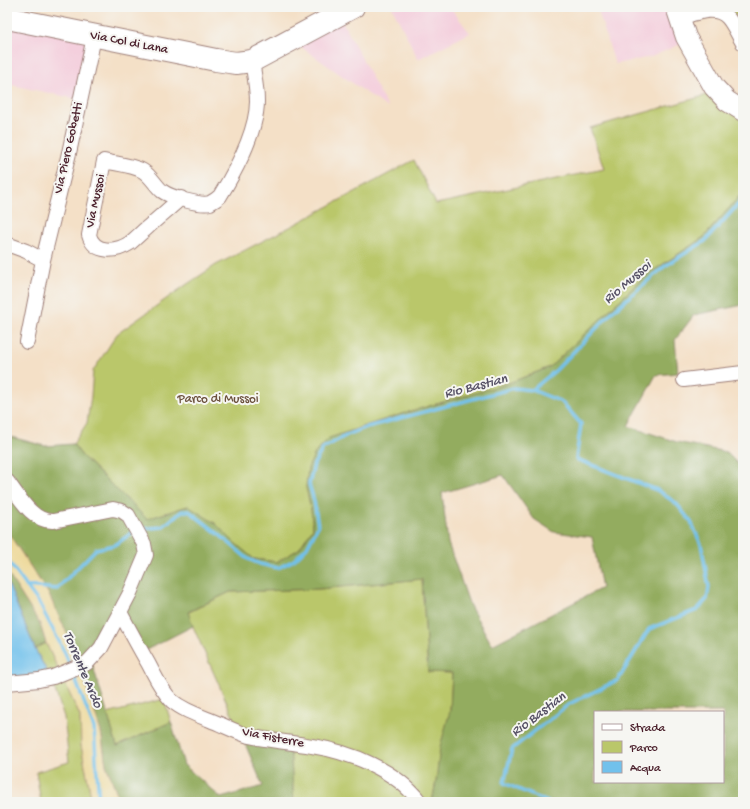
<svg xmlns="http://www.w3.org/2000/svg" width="750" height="809" font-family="'Gochi Hand',sans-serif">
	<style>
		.built { fill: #f4cfdd }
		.green { fill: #bac76a; stroke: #82734a }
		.forest { fill: #93ac5e; stroke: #6e6644; fill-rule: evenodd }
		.sand { fill: #eeda9e; stroke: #9c7c64 }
		.water { fill: #71c1ec; stroke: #5e708c }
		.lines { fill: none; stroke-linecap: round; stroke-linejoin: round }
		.stream { stroke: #71c1ec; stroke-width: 3.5 }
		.street-casing { stroke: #9f8079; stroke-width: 16 }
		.secondary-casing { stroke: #9f8079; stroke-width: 22 }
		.primary-casing { stroke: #9f8079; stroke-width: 24 }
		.street { stroke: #fff; stroke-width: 14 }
		.secondary { stroke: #fff; stroke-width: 20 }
		.primary { stroke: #fff; stroke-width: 22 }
		.labels { text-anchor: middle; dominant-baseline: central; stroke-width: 4; stroke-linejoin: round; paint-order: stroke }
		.street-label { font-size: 13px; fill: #4a1f2b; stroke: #f6f6f2 }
		.park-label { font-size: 13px; fill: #6c513e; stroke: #f6f6f2 }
		.water-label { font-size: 14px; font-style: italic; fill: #565065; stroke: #f6f6f2 }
	</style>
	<rect width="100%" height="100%" fill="#f6f6f2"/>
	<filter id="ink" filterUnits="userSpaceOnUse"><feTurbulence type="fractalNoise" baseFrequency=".025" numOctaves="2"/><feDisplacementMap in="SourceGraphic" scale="8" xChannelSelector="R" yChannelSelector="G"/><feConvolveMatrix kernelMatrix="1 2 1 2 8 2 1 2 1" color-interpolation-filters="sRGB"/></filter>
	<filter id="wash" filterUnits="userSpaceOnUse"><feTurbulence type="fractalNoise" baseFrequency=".012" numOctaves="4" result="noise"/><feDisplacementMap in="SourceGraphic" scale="16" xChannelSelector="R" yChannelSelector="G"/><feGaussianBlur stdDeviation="0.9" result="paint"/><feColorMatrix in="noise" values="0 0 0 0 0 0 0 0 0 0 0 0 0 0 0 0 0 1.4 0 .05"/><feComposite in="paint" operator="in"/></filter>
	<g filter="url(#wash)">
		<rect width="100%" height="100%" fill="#f4e0c7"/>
		<path class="built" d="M 392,7 L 450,7 L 470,33 L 418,59 Z
			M 597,7 L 703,7 L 680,15 L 690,40 L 651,57 L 615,64 Z
			M 7,15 L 91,33 L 77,99 L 7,84 Z
			M 340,17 L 388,108 L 294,42 Z"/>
		<path class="green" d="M 722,7 L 743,7 L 743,11 L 735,16 Z
			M 713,88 L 743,112 L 743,192 L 704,237 L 644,277 L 550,367 L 509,383 L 402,414 L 358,428 L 306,487 L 311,509 L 313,528 L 299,549 L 277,562 L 254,559 L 188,506 L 147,519 L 82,456 L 73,444 L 87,423 L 91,396 L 93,371 L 117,334 L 183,287 L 216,265 L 292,226 L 414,160 L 436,204 L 604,169 L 590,128 L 704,96 Z
			M 422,579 L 428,672 L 452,673 L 450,711 L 432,802 L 385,802 L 383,800 L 356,799 L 349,802 L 294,802 L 290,748 L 243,739 L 187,613 L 230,592 L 319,589 Z
			M 46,643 L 80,716 L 81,745 L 92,802 L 41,802 L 36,772 L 69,762 L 64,717 L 52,681 L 35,649 Z
			M 164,699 L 171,722 L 117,746 L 107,714 Z"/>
		<path class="forest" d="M 743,192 L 743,305 L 694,315 L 675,340 L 678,373 L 656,375 L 628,426 L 677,442 L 726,452 L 743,469 L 743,802 L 432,802 L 436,782 L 440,747 L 450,711 L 452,673 L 428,672 L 422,579 L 319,589 L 230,592 L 188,612 L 193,626 L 144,651 L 117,605 L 89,653 L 117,746 L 171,722 L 184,765 L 221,798 L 263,786 L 243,739 L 290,748 L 294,802 L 118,802 L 118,796 L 106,765 L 101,732 L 74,648 L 48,593 L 7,531 L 7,436 L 45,446 L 73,444 L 82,456 L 147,519 L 188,506 L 215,523 L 235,543 L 254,559 L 277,562 L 299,549 L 313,528 L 311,509 L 306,487 L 308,468 L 315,453 L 329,438 L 402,414 L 509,383 L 550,367 L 644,277 L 704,237 ZM 503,475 L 534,519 L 554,532 L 592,537 L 602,588 L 492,645 L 470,606 L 448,543 L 442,493 ZM 595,712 L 723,712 L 723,782 L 595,782 Z
			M 7,572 L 40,624 L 46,643 L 35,649 L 7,581 Z"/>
		<path class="sand" d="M 7,531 L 48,593 L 74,648 L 101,732 L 106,765 L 118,796 L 118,802 L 92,802 L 81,745 L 80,716 L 46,643 L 40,624 L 7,572 Z"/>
		<path class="water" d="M 7,581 L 35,649 L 52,681 L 7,685 Z"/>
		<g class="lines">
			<path class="stream" d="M 532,390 L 556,370 L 615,309 L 665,266 L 705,241 L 743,199
				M 140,529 L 162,527 L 182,511 L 189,511 L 215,531 L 248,559 L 260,564 L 278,568 L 294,560 L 307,547 L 318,526 L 314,501 L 309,484 L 314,464 L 323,448 L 347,435 L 367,427 L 514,388 L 532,390 L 562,402 L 581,424 L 576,459 L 657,490 L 676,503 L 691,522 L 701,544 L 709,587 L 707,599 L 697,610 L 649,629 L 618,680 L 569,704 L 512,749 L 504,783 L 548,802
				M 7,560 L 39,603 L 65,653 L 70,666
				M 26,586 L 57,589 L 96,549 L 115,545 L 133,532
				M 72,671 L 94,728 L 99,802"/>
		</g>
	</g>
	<g filter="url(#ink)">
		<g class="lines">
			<g class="street-casing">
				<path id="street" d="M 680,18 C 694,14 716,4 728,18 C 734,25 738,35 743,43
					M 181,198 C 170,208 159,217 148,227 C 142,232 136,238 130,243 C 116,252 94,254 89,235 L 104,161 C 116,164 132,165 143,171 C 151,176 155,185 162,191 C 170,197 201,206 210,203 C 214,201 217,199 220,196 C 236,170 257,132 257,101 C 257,88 254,74 252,61
					M 7,244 L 26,251 L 43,260 L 69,153 L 94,37
					M 27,342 L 43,260
					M 684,380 L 743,373
					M 7,481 C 18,495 32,522 53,521 L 113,509 L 122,511 L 128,515 L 144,544 L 146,555 L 130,593 L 101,648 L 87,663 L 53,677 L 39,680 L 7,683
					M 120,612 C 129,629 138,646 148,663 C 155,676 161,690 172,701 C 183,710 197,715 210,720 C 223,725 236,732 249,736 C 270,741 291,742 312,746 C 350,752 396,770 420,802"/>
			</g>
			<g class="secondary-casing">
				<path id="secondary" d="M 676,7 L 686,37 L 714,87 L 727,101 L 743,111"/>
			</g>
			<g class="primary-casing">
				<path id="primary" d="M 7,18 L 216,60 L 236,63 L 252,61 L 353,7"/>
			</g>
			<use href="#street" class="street"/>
			<use href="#secondary" class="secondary"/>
			<use href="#primary" class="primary"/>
		</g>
	</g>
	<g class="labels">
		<g class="street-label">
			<text transform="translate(129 43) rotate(11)">Via Col di Lana</text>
			<text transform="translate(69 148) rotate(-77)">Via Piero Gobetti</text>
			<text transform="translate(96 201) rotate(-78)">Via Mussoi</text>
			<text transform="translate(273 738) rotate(11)">Via Fisterre</text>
		</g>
		<g class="park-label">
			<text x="218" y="399">Parco di Mussoi</text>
		</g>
		<g class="water-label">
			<text transform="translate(628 283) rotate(-41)">Rio Mussoi</text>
			<text transform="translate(476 387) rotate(-14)">Rio Bastian</text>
			<text transform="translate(82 670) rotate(67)">Torrente Ardo</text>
			<text transform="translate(539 715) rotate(-37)">Rio Bastian</text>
		</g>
	</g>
	<rect width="750" height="809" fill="none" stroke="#f6f6f2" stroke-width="24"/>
	<rect x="594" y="711" width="130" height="72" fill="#f6f6f2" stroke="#b1a0a2"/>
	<rect x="602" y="724" width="20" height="6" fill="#ffffff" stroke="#b1a0a2"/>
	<text x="630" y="731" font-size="12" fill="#4a1f2b">Strada</text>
	<rect x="602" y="741" width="20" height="12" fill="#bac76a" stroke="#b1a0a2"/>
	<text x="630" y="751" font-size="12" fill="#4a1f2b">Parco</text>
	<rect x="602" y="761" width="20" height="12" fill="#71c1ec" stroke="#b1a0a2"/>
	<text x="630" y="771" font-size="12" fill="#4a1f2b">Acqua</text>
</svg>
